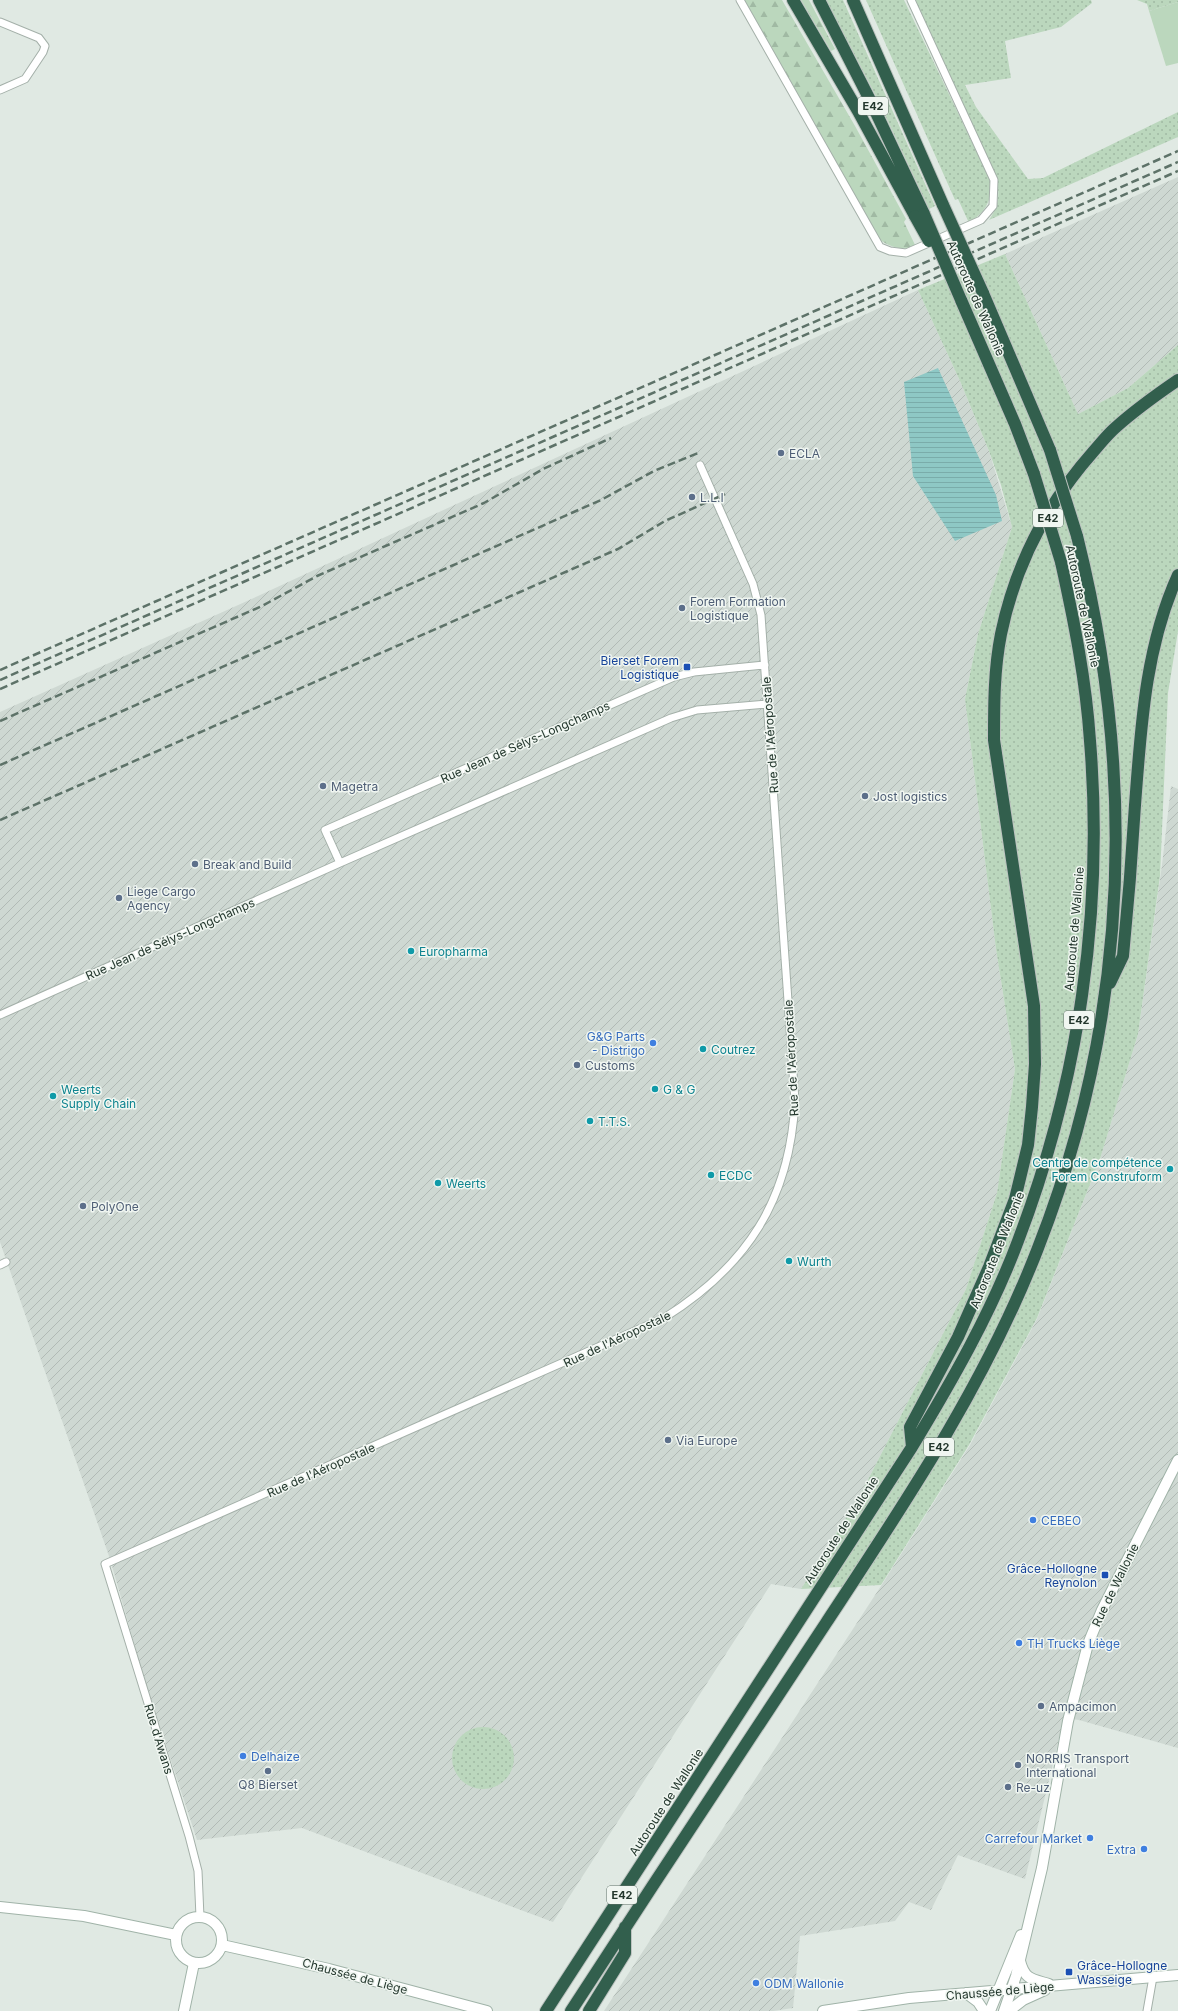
<svg xmlns="http://www.w3.org/2000/svg" width="1178" height="2011" font-family="Inter,sans-serif">
	<style>
		.industrial { fill: url(#industrial-furrows) }
		.grass { fill: url(#grass-dots) }
		.forest { fill: url(#forest-firs) }
		.pitch { fill: #bbd7bd }
		.water { fill: url(#water-rules) }
		.lines { fill: none; stroke-linecap: round; stroke-linejoin: round }
		.street-casing { stroke: #a4b0a9; stroke-width: 9 }
		.secondary-casing { stroke: #a0b3a8; stroke-width: 12 }
		.highway-casing { stroke: #bdc3c0; stroke-width: 14 }
		.street { stroke: #fff; stroke-width: 7 }
		.secondary { stroke: #fff; stroke-width: 10 }
		.highway { stroke: #325f4d; stroke-width: 12 }
		.rail { stroke: #5d7268; stroke-width: 2.5; stroke-dasharray: 8 4; stroke-linecap: butt }
		.highway-bridge-casing { stroke: #bdc3c0; stroke-width: 14; stroke-linecap: butt }
		.highway-bridge { stroke: #325f4d; stroke-width: 12 }
		.service-dot { fill: #5c6f8a; stroke: #f0f6f1; stroke-width: 1.5 }
		.transit-dot { fill: #1a4fb4; stroke: #f0f6f1; stroke-width: 1.5 }
		.culture-dot { fill: #0f9aa8; stroke: #f0f6f1; stroke-width: 1.5 }
		.shop-dot { fill: #3f7fe0; stroke: #f0f6f1; stroke-width: 1.5 }
		.labels { text-anchor: middle; dominant-baseline: central; stroke-width: 3; stroke-linejoin: round; paint-order: stroke }
		.shield { fill: #f0f6f1; stroke: #607068; stroke-width: 1 }
		.shield-label { font-size: 11px; font-weight: bold; fill: #23372d }
		.street-label { font-size: 12px; fill: #23372d; stroke: #f0f6f1 }
		.service-label { font-size: 12px; fill: #4e5e75; stroke: #f0f6f1; text-anchor: start }
		.transit-label { font-size: 12px; fill: #164399; stroke: #f0f6f1; text-anchor: end }
		.culture-label { font-size: 12px; fill: #0d838f; stroke: #f0f6f1; text-anchor: start }
		.shop-label { font-size: 12px; fill: #366cbe; stroke: #f0f6f1; text-anchor: start }
	</style>
	<defs>
		<pattern id="industrial-furrows" width="10" height="10" patternUnits="userSpaceOnUse"><rect width="10" height="10" fill="#ced8d2"/><path d="M-1 1l2-2M0 10L10 0M9 11l2-2" fill="none" stroke="#b1bab5"/></pattern>
		<pattern id="grass-dots" width="8" height="8" patternUnits="userSpaceOnUse"><rect width="8" height="8" fill="#bbd7bd"/><path d="M2 2h.1M6 6h.1" fill="none" stroke="#a0b9a3" stroke-width="1.8" stroke-linecap="round"/></pattern>
		<pattern id="forest-firs" width="22" height="20" patternUnits="userSpaceOnUse"><rect width="22" height="20" fill="#bbd7bd"/><path d="M5 1l3.5 6h-7zM16 11l3.5 6h-7z" fill="#a0b9a3"/></pattern>
		<pattern id="water-rules" width="6" height="5" patternUnits="userSpaceOnUse"><rect width="6" height="5" fill="#8ec8c5"/><path d="M0 2.5h6" fill="none" stroke="#7aacaa"/></pattern>
	</defs>
	<rect width="100%" height="100%" fill="#e0e9e3"/>
	<path class="industrial" d="M 1178,177 L 1178,345 L 1128,388 L 1078,414 L 1005,254 Z
		M 918,290 L 960,381 L 989,451 L 1012,527 L 978,634 L 965,699 L 996,949 L 1015,1069 L 997,1193 L 966,1289 L 858,1499 L 801,1589 L 771,1584 L 553,1922 L 302,1828 L 197,1840 L 144,1678 L 110,1559 L 0,1242 L 0,712 L 258,596 Z
		M 1171,786 L 1178,789 L 1178,1748 L 1079,1720 L 1064,1718 L 1025,1879 L 958,1855 L 931,1910 L 909,1902 L 895,1921 L 800,1936 L 793,2008 L 773,2011 L 604,2011 L 881,1586 L 970,1445 L 1037,1319 L 1100,1159 L 1138,1034 L 1162,865 Z"/>
	<path class="grass" d="M 826,0 L 843,0 L 935,206 L 929,209 L 878,100 Z
		M 866,0 L 904,0 L 991,182 C 992,202 985,212 969,223 L 958,199 L 955,200 Z
		M 916,0 L 1091,0 L 1092,3 L 1061,27 L 1005,41 L 1011,78 L 965,85 L 976,107 L 1028,179 L 1043,178 L 1178,112 L 1178,137 L 989,220 C 1000,204 999,195 997,177 L 917,8 Z
		M 1137,0 L 1178,0 L 1178,2 L 1149,11 L 1147,4 Z
		M 1005,254 L 1078,414 L 1128,388 L 1178,345 L 1178,631 L 1168,693 L 1160,876 L 1138,1034 L 1100,1159 L 1037,1318 L 969,1445 L 881,1585 L 801,1589 L 858,1499 L 966,1289 L 997,1193 L 1015,1069 L 996,949 L 965,699 L 978,634 L 1012,527 L 1001,485 L 989,451 L 960,381 L 918,290 Z
		M452 1758a31 31 0 1 1 62 0a31 31 0 1 1-62 0Z"/>
	<path class="forest" d="M 742,0 L 782,0 L 855,126 L 906,219 L 904,222 L 916,247 C 901,250 891,248 879,239 Z
		M 801,0 L 809,0 L 835,49 L 831,51 Z"/>
	<path class="pitch" d="M 1178,2 L 1178,63 L 1166,66 L 1149,11 Z"/>
	<path class="water" d="M 938,368 L 996,495 L 1002,521 L 955,541 L 913,476 L 904,382 Z"/>
	<g class="lines">
		<g class="street-casing">
			<path id="street" d="M 740,0 L 880,247 L 890,251 L 906,253 L 981,220 L 993,206 L 994,180 L 911,0
				M 0,22 L 39,38 L 45,46 L 43,52 L 25,79 L 0,90
				M 340,863 L 325,830 L 674,677 L 694,672 L 765,665
				M 0,1015 L 340,863 L 671,718 L 697,710 L 768,704
				M 0,1265 L 6,1262
				M 200,1917 L 198,1871 L 189,1836 L 105,1564 L 664,1318 C 747,1266 790,1200 795,1101 L 761,615 L 753,584 L 700,465
				M 1147,2011 L 1153,1977"/>
		</g>
		<g class="secondary-casing">
			<path id="secondary" d="M 0,1907 L 84,1916 L 176,1935
				M176 1940a23 23 0 1 1 46 0a23 23 0 1 1-46 0Z
				M 222,1945 L 329,1969 L 487,2011
				M 1020,1961 C 1025,1980 1032,1979 1049,1984
				M 966,1993 L 978,2002 L 984,2011
				M 184,2011 L 194,1963
				M 823,2011 L 909,1998 L 1178,1975
				M 990,2011 L 1021,1935
				M 1004,2011 L 1016,1976 L 1042,1868 L 1068,1721 L 1088,1644 L 1102,1610 L 1178,1460
				M 1009,2011 L 1023,2000 L 1045,1990"/>
		</g>
		<g class="highway-casing">
			<path id="highway" d="M 793,0 L 858,111 L 915,216
				M 819,0 L 871,102 L 924,214
				M 853,0 L 943,205
				M 983,293 L 1050,450
				M 961,300 L 1015,424 L 1034,474
				M 1110,983 L 1123,956 C 1128,906 1132,856 1135,805 C 1141,727 1145,648 1178,575
				M 912,1447 L 910,1427 L 958,1337 L 989,1267 L 1015,1199 L 1028,1145 L 1032,1107 L 1035,1064 L 1034,1006 L 994,740 C 994,705 994,669 1001,634 C 1015,566 1047,504 1093,452 C 1100,444 1107,435 1115,428 C 1135,410 1156,395 1178,380
				M 546,2011 L 912,1447 C 952,1381 991,1313 1018,1241 C 1079,1081 1104,911 1090,741 C 1086,680 1074,621 1061,562
				M 571,2011 C 655,1881 741,1752 826,1623 C 905,1503 986,1383 1038,1248 C 1129,1016 1137,776 1077,536
				M 589,2011 L 625,1953 L 625,1927"/>
		</g>
		<use href="#street" class="street"/>
		<use href="#secondary" class="secondary"/>
		<use href="#highway" class="highway"/>
		<path class="rail" d="M 0,670 L 1178,151
			M 0,680 L 1178,162
			M 0,689 L 1178,171
			M 0,721 L 262,606 L 317,576 L 484,503 L 543,469 L 611,438
			M 0,765 L 601,500 L 654,471 L 698,453
			M 0,820 L 618,549 L 665,521 L 725,494"/>
		<g class="highway-bridge-casing">
			<path id="highway-bridge" d="M 943,205 L 983,293
				M 924,214 L 961,300
				M 915,216 L 929,241
				M 1050,450 L 1077,536
				M 1034,474 L 1061,562"/>
		</g>
		<use href="#highway-bridge" class="highway-bridge"/>
	</g>
	<g class="service-dot">
		<circle cx="781" cy="453" r="4"/>
		<circle cx="692" cy="497" r="4"/>
		<circle cx="682" cy="608" r="4"/>
		<circle cx="323" cy="786" r="4"/>
		<circle cx="865" cy="796" r="4"/>
		<circle cx="195" cy="864" r="4"/>
		<circle cx="119" cy="898" r="4"/>
		<circle cx="577" cy="1065" r="4"/>
		<circle cx="83" cy="1206" r="4"/>
		<circle cx="668" cy="1440" r="4"/>
		<circle cx="1041" cy="1706" r="4"/>
		<circle cx="1018" cy="1765" r="4"/>
		<circle cx="268" cy="1771" r="4"/>
		<circle cx="1008" cy="1787" r="4"/>
	</g>
	<g class="transit-dot">
		<rect x="683" y="663" width="8" height="8" rx="2"/>
		<rect x="1101" y="1571" width="8" height="8" rx="2"/>
		<rect x="1065" y="1968" width="8" height="8" rx="2"/>
	</g>
	<g class="culture-dot">
		<circle cx="411" cy="951" r="4"/>
		<circle cx="703" cy="1049" r="4"/>
		<circle cx="655" cy="1089" r="4"/>
		<circle cx="53" cy="1096" r="4"/>
		<circle cx="590" cy="1121" r="4"/>
		<circle cx="1170" cy="1169" r="4"/>
		<circle cx="711" cy="1175" r="4"/>
		<circle cx="438" cy="1183" r="4"/>
		<circle cx="789" cy="1261" r="4"/>
	</g>
	<g class="shop-dot">
		<circle cx="653" cy="1043" r="4"/>
		<circle cx="1033" cy="1520" r="4"/>
		<circle cx="1019" cy="1643" r="4"/>
		<circle cx="243" cy="1756" r="4"/>
		<circle cx="1090" cy="1838" r="4"/>
		<circle cx="1144" cy="1849" r="4"/>
		<circle cx="756" cy="1983" r="4"/>
	</g>
	<g class="labels">
		<g class="shield">
			<rect x="858" y="97" width="30" height="18" rx="3"/>
			<rect x="1033" y="509" width="30" height="18" rx="3"/>
			<rect x="1064" y="1011" width="30" height="18" rx="3"/>
			<rect x="924" y="1438" width="30" height="18" rx="3"/>
			<rect x="607" y="1886" width="30" height="18" rx="3"/>
		</g>
		<g class="shield-label">
			<text x="873" y="106">E42</text>
			<text x="1048" y="518">E42</text>
			<text x="1079" y="1020">E42</text>
			<text x="939" y="1447">E42</text>
			<text x="622" y="1895">E42</text>
		</g>
		<g class="street-label">
			<text transform="translate(976 298) rotate(66)">Autoroute de Wallonie</text>
			<text transform="translate(1083 606) rotate(78)">Autoroute de Wallonie</text>
			<text transform="translate(770 735) rotate(-94)">Rue de l'Aéropostale</text>
			<text transform="translate(525 742) rotate(-24)">Rue Jean de Sélys-Longchamps</text>
			<text transform="translate(1074 929) rotate(-85)">Autoroute de Wallonie</text>
			<text transform="translate(170 939) rotate(-24)">Rue Jean de Sélys-Longchamps</text>
			<text transform="translate(791 1058) rotate(-93)">Rue de l'Aéropostale</text>
			<text transform="translate(997 1250) rotate(-68)">Autoroute de Wallonie</text>
			<text transform="translate(617 1339) rotate(-25)">Rue de l'Aéropostale</text>
			<text transform="translate(321 1470) rotate(-24)">Rue de l'Aéropostale</text>
			<text transform="translate(841 1530) rotate(-57)">Autoroute de Wallonie</text>
			<text transform="translate(1115 1585) rotate(-64)">Rue de Wallonie</text>
			<text transform="translate(159 1739) rotate(73)">Rue d'Awans</text>
			<text transform="translate(666 1802) rotate(-57)">Autoroute de Wallonie</text>
			<text transform="translate(355 1976) rotate(15)">Chaussée de Liège</text>
			<text transform="translate(1000 1991) rotate(-5)">Chaussée de Liège</text>
		</g>
		<g class="service-label">
			<text x="789" y="453">ECLA</text>
			<text x="700" y="497">L.L.I</text>
			<text x="690" y="601">Forem Formation<tspan x="690" dy="14">Logistique</tspan></text>
			<text x="331" y="786">Magetra</text>
			<text x="873" y="796">Jost logistics</text>
			<text x="203" y="864">Break and Build</text>
			<text x="127" y="891">Liege Cargo<tspan x="127" dy="14">Agency</tspan></text>
			<text x="585" y="1065">Customs</text>
			<text x="91" y="1206">PolyOne</text>
			<text x="676" y="1440">Via Europe</text>
			<text x="1049" y="1706">Ampacimon</text>
			<text x="1026" y="1758">NORRIS Transport<tspan x="1026" dy="14">International</tspan></text>
			<text x="268" y="1784" text-anchor="middle">Q8 Bierset</text>
			<text x="1016" y="1787">Re-uz</text>
		</g>
		<g class="transit-label">
			<text x="679" y="660">Bierset Forem<tspan x="679" dy="14">Logistique</tspan></text>
			<text x="1097" y="1568">Grâce-Hollogne<tspan x="1097" dy="14">Reynolon</tspan></text>
			<text x="1077" y="1965" text-anchor="start">Grâce-Hollogne<tspan x="1077" dy="14">Wasseige</tspan></text>
		</g>
		<g class="culture-label">
			<text x="419" y="951">Europharma</text>
			<text x="711" y="1049">Coutrez</text>
			<text x="61" y="1089">Weerts<tspan x="61" dy="14">Supply Chain</tspan></text>
			<text x="663" y="1089">G &amp; G</text>
			<text x="598" y="1121">T.T.S.</text>
			<text x="1162" y="1162" text-anchor="end">Centre de compétence<tspan x="1162" dy="14">Forem Construform</tspan></text>
			<text x="719" y="1175">ECDC</text>
			<text x="446" y="1183">Weerts</text>
			<text x="797" y="1261">Wurth</text>
		</g>
		<g class="shop-label">
			<text x="645" y="1036" text-anchor="end">G&amp;G Parts<tspan x="645" dy="14">- Distrigo</tspan></text>
			<text x="1041" y="1520">CEBEO</text>
			<text x="1027" y="1643">TH Trucks Liège</text>
			<text x="251" y="1756">Delhaize</text>
			<text x="1082" y="1838" text-anchor="end">Carrefour Market</text>
			<text x="1136" y="1849" text-anchor="end">Extra</text>
			<text x="764" y="1983">ODM Wallonie</text>
		</g>
	</g>
</svg>
